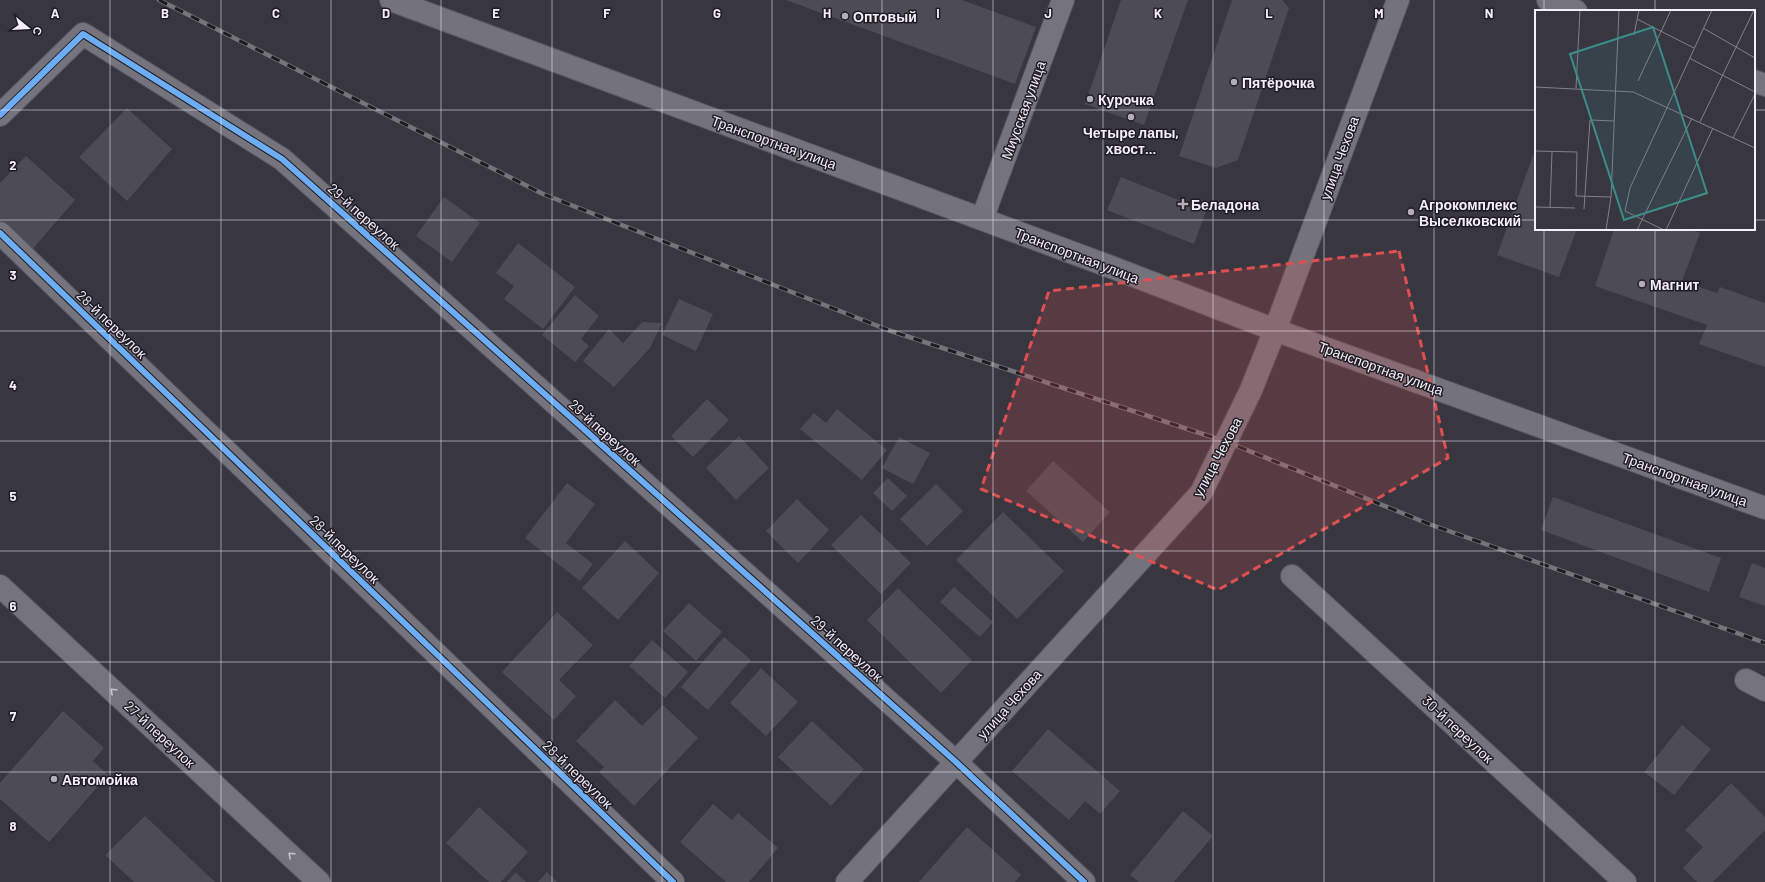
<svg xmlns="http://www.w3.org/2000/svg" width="1765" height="882" font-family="Barlow,sans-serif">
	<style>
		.building { fill: #4d4b53 }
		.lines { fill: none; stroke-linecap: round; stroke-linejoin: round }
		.minor-casing { stroke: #57555d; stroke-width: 24 }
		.major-casing { stroke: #57555d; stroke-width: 24 }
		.minor { stroke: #75737b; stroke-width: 22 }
		.major { stroke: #74727b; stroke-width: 22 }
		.rail-casing { stroke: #76747b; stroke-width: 4.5 }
		.rail { stroke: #1e1b23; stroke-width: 3; stroke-dasharray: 9; stroke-linecap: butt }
		.cycleway-casing { stroke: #1e1b23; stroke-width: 8 }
		.cycleway { stroke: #6dadf4; stroke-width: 6 }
		.oneway { stroke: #c7c4ce }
		.marked { fill: #dc5052; fill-opacity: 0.2; stroke: #dc5052; stroke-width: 3; stroke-dasharray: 8 5; stroke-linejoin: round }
		.grid { fill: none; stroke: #f3f0fb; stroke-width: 1; stroke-opacity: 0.55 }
		.poi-dot { fill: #b2afb9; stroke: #1e1b23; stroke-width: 1.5 }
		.labels { text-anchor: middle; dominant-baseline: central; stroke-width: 3; stroke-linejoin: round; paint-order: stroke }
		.poi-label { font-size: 14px; font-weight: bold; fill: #f3f0fb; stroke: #1e1b23; text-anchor: start }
		.street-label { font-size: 14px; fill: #f3f0fb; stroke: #1e1b23 }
		.inset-road { fill: none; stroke: #83808a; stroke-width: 1 }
		.view { fill: #3d8e8a; fill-opacity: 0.15; stroke: #3d8e8a; stroke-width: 2 }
		.inset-edge { fill: none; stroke: #f3f0fb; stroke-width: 2 }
		.grid-label { font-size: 13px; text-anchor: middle; font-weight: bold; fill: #f3f0fb; stroke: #1e1b23; stroke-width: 3; stroke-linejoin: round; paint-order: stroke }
	</style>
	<rect width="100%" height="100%" fill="#38363f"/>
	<path class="building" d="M 786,0 L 962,0 L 1036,27 L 1015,84 Z
		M 1121,0 L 1188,0 L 1144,125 L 1085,104 Z
		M 1232,0 L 1282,0 L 1289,8 L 1238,160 L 1216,168 L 1179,156 Z
		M 127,108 L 172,149 L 127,201 L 79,157 Z
		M 1536,147 L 1536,229 L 1577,229 L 1559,277 L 1497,255 Z
		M 26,156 L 75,200 L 30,252 L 0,223 L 0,183 Z
		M 1121,177 L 1206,211 L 1194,244 L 1107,210 Z
		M 444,197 L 480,223 L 452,262 L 416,236 Z
		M 1614,229 L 1689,229 L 1700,233 L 1682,281 L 1717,293 L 1720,287 L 1765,303 L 1765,367 L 1699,344 L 1707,325 L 1595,286 Z
		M 518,243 L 575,287 L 543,329 L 504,299 L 514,286 L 496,273 Z
		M 575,295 L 599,316 L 581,339 L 589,346 L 575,362 L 542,335 Z
		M 679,299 L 713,314 L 696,351 L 662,335 Z
		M 642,322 L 662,323 L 650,348 L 614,387 L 583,361 L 609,329 L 623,343 Z
		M 707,399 L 729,420 L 693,457 L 671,436 Z
		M 837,409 L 887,450 L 862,480 L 800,429 L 814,413 L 826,423 Z
		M 739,436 L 769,468 L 736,500 L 706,468 Z
		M 899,437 L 930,453 L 913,484 L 882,468 Z
		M 1053,461 L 1110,512 L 1083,542 L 1026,491 Z
		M 888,478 L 907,496 L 892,511 L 873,493 Z
		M 567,483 L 595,504 L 566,543 L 593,564 L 580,581 L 525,538 Z
		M 936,484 L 963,511 L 927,546 L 900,519 Z
		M 1553,497 L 1721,558 L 1709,592 L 1541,530 Z
		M 797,499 L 829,530 L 798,563 L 766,531 Z
		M 1003,512 L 1064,571 L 1017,619 L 956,560 Z
		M 861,515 L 911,563 L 881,594 L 831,545 Z
		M 625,541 L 659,573 L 618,620 L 582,588 Z
		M 1752,563 L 1765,568 L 1765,606 L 1739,597 Z
		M 954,587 L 993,622 L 980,637 L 940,602 Z
		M 898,588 L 972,660 L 941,693 L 867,620 Z
		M 689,603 L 722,632 L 696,661 L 663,631 Z
		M 557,612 L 593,645 L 559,680 L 576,696 L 554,720 L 502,672 Z
		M 724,637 L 751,660 L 708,710 L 681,687 Z
		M 652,640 L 688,672 L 665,698 L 629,666 Z
		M 761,668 L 798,702 L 766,736 L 730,703 Z
		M 615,700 L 642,726 L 663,705 L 698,738 L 634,806 L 599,772 L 604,767 L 576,741 Z
		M 63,711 L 104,748 L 93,761 L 108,775 L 49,842 L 0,799 L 0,783 Z
		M 812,721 L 864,769 L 831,806 L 778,757 Z
		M 1682,725 L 1711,749 L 1674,795 L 1644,772 Z
		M 1048,729 L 1120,791 L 1100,814 L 1085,801 L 1069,820 L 1012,771 Z
		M 1731,783 L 1765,817 L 1765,830 L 1713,882 L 1697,882 L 1683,868 L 1703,847 L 1685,830 Z
		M 713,804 L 732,820 L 738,813 L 778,848 L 749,882 L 726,882 L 680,842 Z
		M 479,807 L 528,852 L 501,882 L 489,882 L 446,843 Z
		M 1183,811 L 1213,836 L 1174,882 L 1139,882 L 1130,875 Z
		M 145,816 L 215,882 L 134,882 L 105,855 Z
		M 967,827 L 1021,875 L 1015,882 L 919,882 Z
		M 547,872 L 557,882 L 538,882 Z
		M 515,873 L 516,873 L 526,882 L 507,882 Z"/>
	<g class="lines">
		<g class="minor-casing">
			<path id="minor" d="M 1548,0 L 1576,11
				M 1754,81 L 1765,85
				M 0,115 L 83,34 L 282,159 L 956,762 L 1084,882
				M 982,219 L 1063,0
				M 0,233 L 673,882
				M 1292,576 L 1625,882
				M 0,586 L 319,882
				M 1746,680 L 1765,690"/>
		</g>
		<g class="major-casing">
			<path id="major" d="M 391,0 L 1111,267 L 1275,330 L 1765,508
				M 847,882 L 1201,493 L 1251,390 L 1275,330 L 1398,0"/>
		</g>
		<use href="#minor" class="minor"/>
		<use href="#major" class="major"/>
		<g class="rail-casing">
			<path id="rail" d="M 159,0 L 543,194 L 888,330 L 1227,442 L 1429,524 L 1765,643"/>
		</g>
		<use href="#rail" class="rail"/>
		<g class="cycleway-casing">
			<path id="cycleway" d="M 0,115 L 83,34 L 282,159 L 956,762 L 1084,882
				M 0,233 L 673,882"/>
		</g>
		<use href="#cycleway" class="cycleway"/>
	</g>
	<defs><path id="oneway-chevron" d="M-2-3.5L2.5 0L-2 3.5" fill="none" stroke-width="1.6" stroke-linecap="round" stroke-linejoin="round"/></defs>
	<g class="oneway">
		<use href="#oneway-chevron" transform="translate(113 691) rotate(-137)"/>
		<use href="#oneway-chevron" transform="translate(291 855) rotate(-137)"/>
	</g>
	<path class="marked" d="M 1399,251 L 1448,458 L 1218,590 L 981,489 L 1049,291 Z"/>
	<path class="grid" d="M 110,0 L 110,882M 221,0 L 221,882M 331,0 L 331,882M 441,0 L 441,882M 552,0 L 552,882M 662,0 L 662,882M 772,0 L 772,882M 882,0 L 882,882M 993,0 L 993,882M 1103,0 L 1103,882M 1213,0 L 1213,882M 1324,0 L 1324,882M 1434,0 L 1434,882M 1544,0 L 1544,11M 1655,0 L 1655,11M 0,110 L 1536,110M 1754,110 L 1765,110M 0,220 L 1536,220M 1754,220 L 1765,220M 1544,229 L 1544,882M 1655,229 L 1655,882M 0,331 L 1765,331M 0,441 L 1765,441M 0,551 L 1765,551M 0,662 L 1765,662M 0,772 L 1765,772"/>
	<g class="poi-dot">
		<circle cx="845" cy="16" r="4"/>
		<circle cx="1234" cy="82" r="4"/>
		<circle cx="1090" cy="99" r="4"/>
		<circle cx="1131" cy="117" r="4"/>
		<path d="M1181 198h4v4h4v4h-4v4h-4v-4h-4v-4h4z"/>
		<circle cx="1411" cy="212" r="4"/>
		<circle cx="1642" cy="284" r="4"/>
		<circle cx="54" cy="779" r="4"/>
	</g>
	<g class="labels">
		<g class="poi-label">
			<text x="853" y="16">Оптовый</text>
			<text x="1242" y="82">Пятёрочка</text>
			<text x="1098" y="99">Курочка</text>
			<text x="1131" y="132" text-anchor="middle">Четыре лапы,<tspan x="1131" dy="16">хвост...</tspan></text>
			<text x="1191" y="204">Беладона</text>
			<text x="1419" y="204">Агрокомплекс<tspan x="1419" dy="16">Выселковский</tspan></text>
			<text x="1650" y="284">Магнит</text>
			<text x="62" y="779">Автомойка</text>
		</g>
		<g class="street-label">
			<text transform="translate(1023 110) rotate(-70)">Миусская улица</text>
			<text transform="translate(774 142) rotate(20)">Транспортная улица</text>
			<text transform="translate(1339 158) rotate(-70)">улица Чехова</text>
			<text transform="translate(364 216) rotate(42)">29-й переулок</text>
			<text transform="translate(1077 255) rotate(21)">Транспортная улица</text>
			<text transform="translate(112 324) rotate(44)">28-й переулок</text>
			<text transform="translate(1381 368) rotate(20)">Транспортная улица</text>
			<text transform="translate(605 432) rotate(42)">29-й переулок</text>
			<text transform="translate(1217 457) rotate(-62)">улица Чехова</text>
			<text transform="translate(1685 479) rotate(20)">Транспортная улица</text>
			<text transform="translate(345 549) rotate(44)">28-й переулок</text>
			<text transform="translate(847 648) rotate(42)">29-й переулок</text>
			<text transform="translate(1009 704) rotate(-48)">улица Чехова</text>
			<text transform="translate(1458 729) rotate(43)">30-й переулок</text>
			<text transform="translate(160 734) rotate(43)">27-й переулок</text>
			<text transform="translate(578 774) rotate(44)">28-й переулок</text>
		</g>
	</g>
	<g transform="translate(1535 10)">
		<rect width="220" height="220" fill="#38363f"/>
		<path class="inset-road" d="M 102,9 L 159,38M 168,18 L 220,48M 99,25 L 104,0M 154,48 L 220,82M 103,71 L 136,0M 0,77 L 98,82 L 220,138M 41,78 L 45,0M 165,112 L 219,0M 198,128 L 220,84M 0,141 L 42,142 L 41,186 L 76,187M 0,197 L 40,198M 15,198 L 17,142M 49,199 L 55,110 L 79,111M 71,220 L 76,187 L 84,0M 102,220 L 157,108M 129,220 L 90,201 L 95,178 L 177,0M 131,220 L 178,118"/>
		<path class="view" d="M 118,17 L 172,183 L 89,210 L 35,44 Z"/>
		<rect width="220" height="220" class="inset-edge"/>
	</g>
	<g class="grid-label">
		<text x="55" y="18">A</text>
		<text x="165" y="18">B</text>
		<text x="276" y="18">C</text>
		<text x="386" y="18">D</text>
		<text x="496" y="18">E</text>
		<text x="607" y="18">F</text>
		<text x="717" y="18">G</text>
		<text x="827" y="18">H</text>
		<text x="938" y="18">I</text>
		<text x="1048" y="18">J</text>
		<text x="1158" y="18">K</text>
		<text x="1269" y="18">L</text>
		<text x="1379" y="18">M</text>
		<text x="1489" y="18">N</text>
		<text x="13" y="170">2</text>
		<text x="13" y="280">3</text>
		<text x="13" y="390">4</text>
		<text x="13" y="501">5</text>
		<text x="13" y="611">6</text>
		<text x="13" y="721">7</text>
		<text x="13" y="831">8</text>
	</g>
	<g transform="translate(28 28) rotate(108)" stroke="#1e1b23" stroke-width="3" paint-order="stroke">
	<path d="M0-3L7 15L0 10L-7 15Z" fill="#f3f0fb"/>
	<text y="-6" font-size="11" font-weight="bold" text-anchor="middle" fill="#f3f0fb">С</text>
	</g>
</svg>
